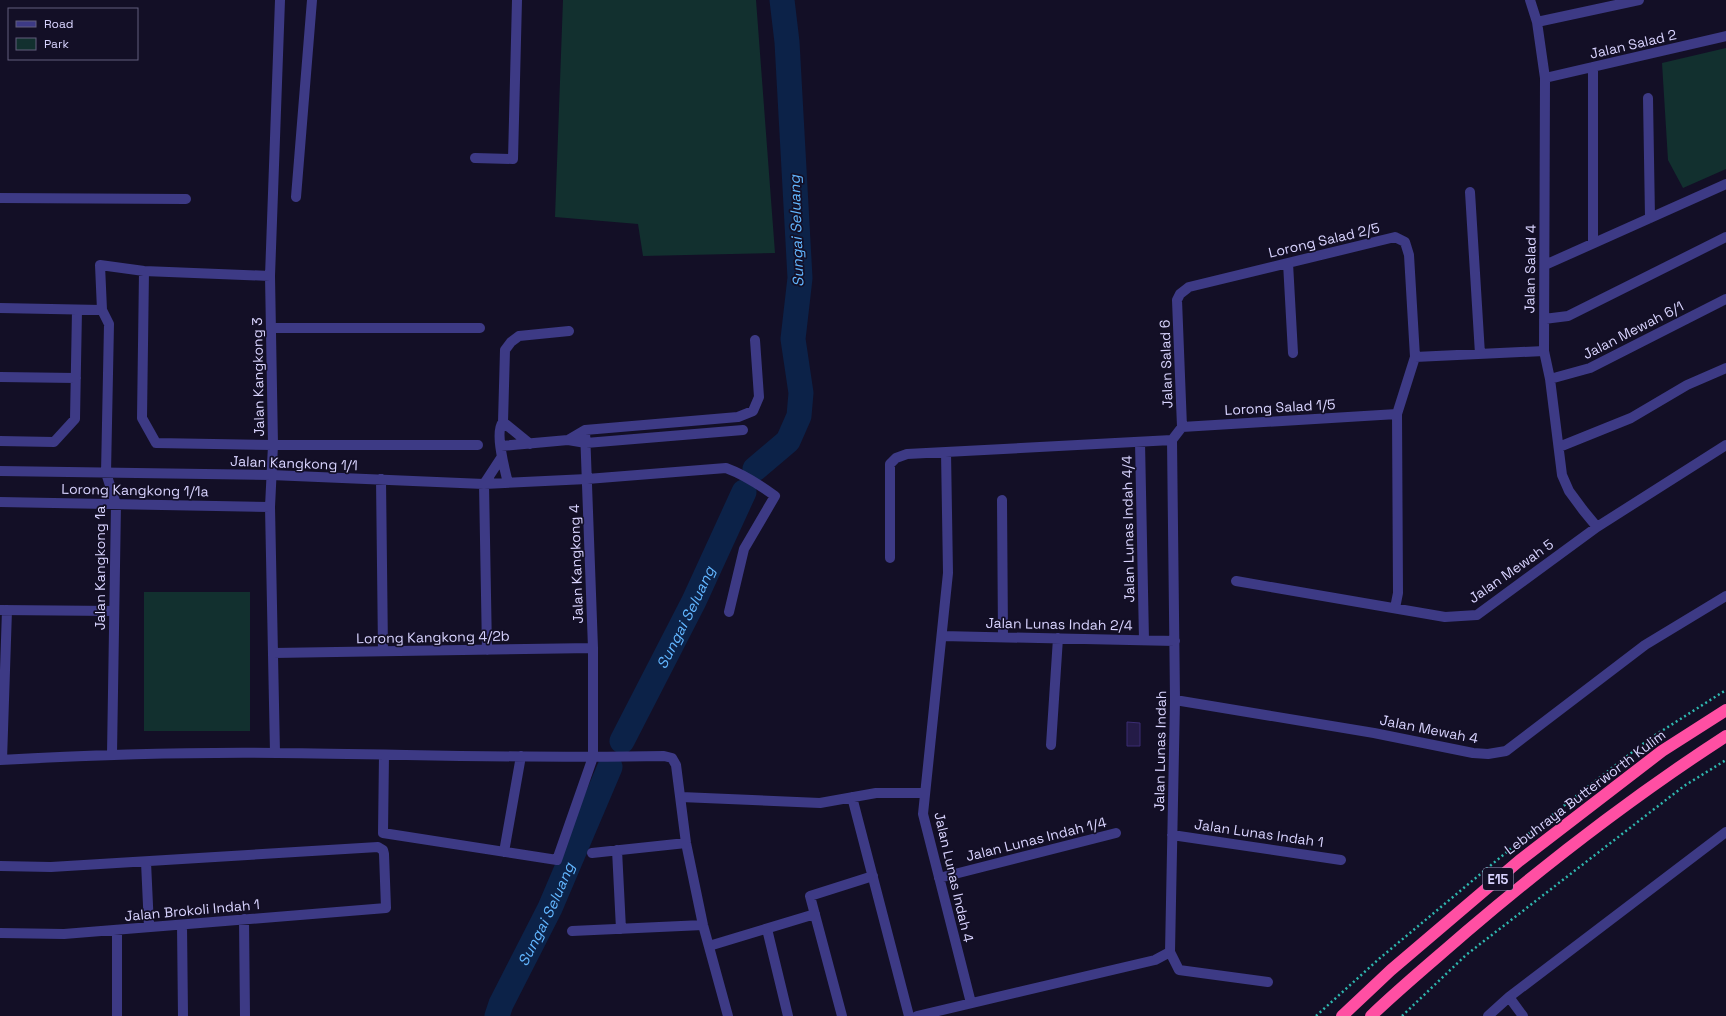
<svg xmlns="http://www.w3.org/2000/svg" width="1726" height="1016" font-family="'Space Grotesk',sans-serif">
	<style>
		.green { fill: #12302f }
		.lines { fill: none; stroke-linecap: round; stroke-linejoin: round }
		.river { stroke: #0c2248; stroke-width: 25 }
		.building { fill: #241b47; stroke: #3b2d73 }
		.path { stroke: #2fb8b0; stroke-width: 2.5; stroke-dasharray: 2 3; stroke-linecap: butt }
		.minor { stroke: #3d3a85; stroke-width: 10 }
		.highway { stroke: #ff4fa3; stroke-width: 12 }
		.labels { text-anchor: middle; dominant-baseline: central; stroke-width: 3.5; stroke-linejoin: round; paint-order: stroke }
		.shield { fill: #130f26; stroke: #9e99be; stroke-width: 1 }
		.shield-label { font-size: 13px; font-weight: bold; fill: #d9d4ff }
		.street-label { font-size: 14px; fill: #d9d4ff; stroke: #130f26 }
		.water-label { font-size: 15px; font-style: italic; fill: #62b6ff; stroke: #130f26 }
	</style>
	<rect width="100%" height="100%" fill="#130f26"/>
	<path class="green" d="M 563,0 L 756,0 L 775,253 L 643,256 L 638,224 L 555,217 Z
		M 1726,48 L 1726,169 L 1683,188 L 1668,160 L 1662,63 Z
		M 144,592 L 250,592 L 250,731 L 144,731 Z"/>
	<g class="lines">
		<g class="river">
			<path d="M 755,469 L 788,441 L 799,416 L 801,393 L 793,339 L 800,278 L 787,42 L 782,0"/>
			<path id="s1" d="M 622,741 L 694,601 L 744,492"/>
			<path id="s2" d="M 497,1016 L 501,1004 L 550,908 L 610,767"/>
		</g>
	</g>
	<path class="building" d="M 1127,722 L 1140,723 L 1140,746 L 1127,746 Z"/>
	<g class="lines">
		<path class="path" d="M 1316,1016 L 1380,958 L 1533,830 L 1649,739 L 1726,690
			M 1402,1016 L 1466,955 L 1684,786 L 1726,760"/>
		<path class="minor" d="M 1530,0 L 1537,22 L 1545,78 L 1544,351 L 1550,379 L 1562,475 L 1569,491 L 1583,510 L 1597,527
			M 1537,22 L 1639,0
			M 1593,67 L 1593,243
			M 1545,78 L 1726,36
			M 1648,98 L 1650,218
			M 475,158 L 513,159 L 517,0
			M 1470,192 L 1480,354
			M 296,197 L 312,0
			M 0,198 L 186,199
			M 1288,263 L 1293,353
			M 1545,265 L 1726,184
			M 144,271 L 142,418 L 156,443 L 273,445 L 478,445
			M 0,308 L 102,310
			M 1544,319 L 1568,316 L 1726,237
			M 271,328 L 480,328
			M 1415,357 L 1544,351
			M 0,377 L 76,378
			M 1550,379 L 1590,368 L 1726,299
			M 503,422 L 530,444
			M 1182,427 L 1177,300 L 1180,294 L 1189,287 L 1395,237 L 1405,242 L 1409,255 L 1415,357 L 1397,414 L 1398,593 L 1395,608
			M 568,440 L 585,430 L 738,417 L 753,411 L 759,397 L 755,340
			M 1172,440 L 1175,700 L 1170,952 L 1179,970 L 1268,982
			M 1172,440 L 1182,427 L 1397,414
			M 0,441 L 54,442 L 75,419 L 77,310
			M 1140,442 L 1144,640
			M 501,446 L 568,440 L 586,443 L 743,430
			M 1559,447 L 1631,418 L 1687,385 L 1726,368
			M 946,452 L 948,573 L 923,814 L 971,1003
			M 0,471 L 271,475 L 484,484 L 587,479 L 726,468 C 745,475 760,485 775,496 L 744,549 L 729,612
			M 381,479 L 383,651
			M 508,483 C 505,470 494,432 503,422 L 505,350 L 511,342 L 519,336 L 569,331
			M 1002,500 L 1003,637
			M 0,502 L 270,507
			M 890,558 L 890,464 L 896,458 L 907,454 L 1172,440
			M 1236,581 L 1445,617 L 1477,615 L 1597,527 L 1726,445
			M 0,610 L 114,611
			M 942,636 L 1175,641
			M 487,650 L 484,484 L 501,458
			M 273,653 L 593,648
			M 1175,700 L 1374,733 L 1473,753 L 1488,754 L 1506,751 L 1645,645 L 1726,596
			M 1051,745 L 1058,638
			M 275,753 L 270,507 L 273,445 L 270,276 L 280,0
			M 112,754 L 116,504 L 106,473 L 109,324 L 102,310 L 100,265 L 144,271 L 270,276
			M 384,755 L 383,833 L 557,860 L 593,757 L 593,648 L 585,430
			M 0,760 C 92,755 184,752 277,753 C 406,754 535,759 664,756 L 672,758 L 676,765 L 686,843 L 703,925 L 728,1016
			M 2,760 L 7,610
			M 681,797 L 820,803 L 876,793 L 925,793
			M 852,797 L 909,1016
			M 1172,835 L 1341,860
			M 617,850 L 621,929
			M 504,852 L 521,756
			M 592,853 L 686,843
			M 146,862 L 149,927
			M 0,866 L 51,867 L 378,847 L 383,850 L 384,854 L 386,908 L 64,934 L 0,933
			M 939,878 L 1116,833
			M 244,919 L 245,1016
			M 182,925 L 183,1016
			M 767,929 L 788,1016
			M 117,930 L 117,1016
			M 572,931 L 703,925
			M 709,946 L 815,914
			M 1509,997 L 1523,1016
			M 842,1016 L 810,896 L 873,876
			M 917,1016 L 1155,960 L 1170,952
			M 1488,1016 L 1509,997 L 1726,832"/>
		<path class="highway" d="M 1342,1016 L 1391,970 L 1519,861 L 1662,751 L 1726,710
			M 1371,1016 C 1401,987 1434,960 1466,932 C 1548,862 1635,795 1726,736"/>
	</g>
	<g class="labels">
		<rect class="shield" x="1483" y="868" width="30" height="22" rx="3"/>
		<g class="shield-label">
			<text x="1498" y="879">E15</text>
		</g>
		<g class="street-label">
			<text transform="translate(1633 44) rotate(-13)">Jalan Salad 2</text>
			<text transform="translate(1324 240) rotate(-13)">Lorong Salad 2/5</text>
			<text transform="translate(1530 269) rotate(-89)">Jalan Salad 4</text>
			<text transform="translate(1633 330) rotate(-27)">Jalan Mewah 6/1</text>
			<text transform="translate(1166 364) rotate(-92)">Jalan Salad 6</text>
			<text transform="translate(258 377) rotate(-91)">Jalan Kangkong 3</text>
			<text transform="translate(1280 407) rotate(-3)">Lorong Salad 1/5</text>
			<text transform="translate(294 463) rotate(2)">Jalan Kangkong 1/1</text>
			<text transform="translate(135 490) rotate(1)">Lorong Kangkong 1/1a</text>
			<text transform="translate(1128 529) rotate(-91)">Jalan Lunas Indah 4/4</text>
			<text transform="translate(576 564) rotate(-92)">Jalan Kangkong 4</text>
			<text transform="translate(100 568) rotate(-90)">Jalan Kangkong 1a</text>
			<text transform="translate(1511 571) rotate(-35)">Jalan Mewah 5</text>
			<text transform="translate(1059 624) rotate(1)">Jalan Lunas Indah 2/4</text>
			<text transform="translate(433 637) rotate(-1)">Lorong Kangkong 4/2b</text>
			<text transform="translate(1429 729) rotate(11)">Jalan Mewah 4</text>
			<text transform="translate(1160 751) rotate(-89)">Jalan Lunas Indah</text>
			<text transform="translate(1585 792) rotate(-37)">Lebuhraya Butterworth Kulim</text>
			<text transform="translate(1259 833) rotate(8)">Jalan Lunas Indah 1</text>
			<text transform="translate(1036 839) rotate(-14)">Jalan Lunas Indah 1/4</text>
			<text transform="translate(954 877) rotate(77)">Jalan Lunas Indah 4</text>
			<text transform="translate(192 910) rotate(-5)">Jalan Brokoli Indah 1</text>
		</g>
		<g class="water-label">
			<text transform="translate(796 231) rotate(-92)">Sungai Seluang</text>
			<text stroke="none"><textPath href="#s1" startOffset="139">Sungai Seluang</textPath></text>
			<text stroke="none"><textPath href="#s2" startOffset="113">Sungai Seluang</textPath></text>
		</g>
	</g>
	<rect x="8" y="8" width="130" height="52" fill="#130f26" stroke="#625e7d"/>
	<rect x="16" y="21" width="20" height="6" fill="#3d3a85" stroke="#625e7d"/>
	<text x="44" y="28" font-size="12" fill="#d9d4ff">Road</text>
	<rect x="16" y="38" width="20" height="12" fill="#12302f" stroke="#625e7d"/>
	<text x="44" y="48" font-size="12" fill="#d9d4ff">Park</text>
</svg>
